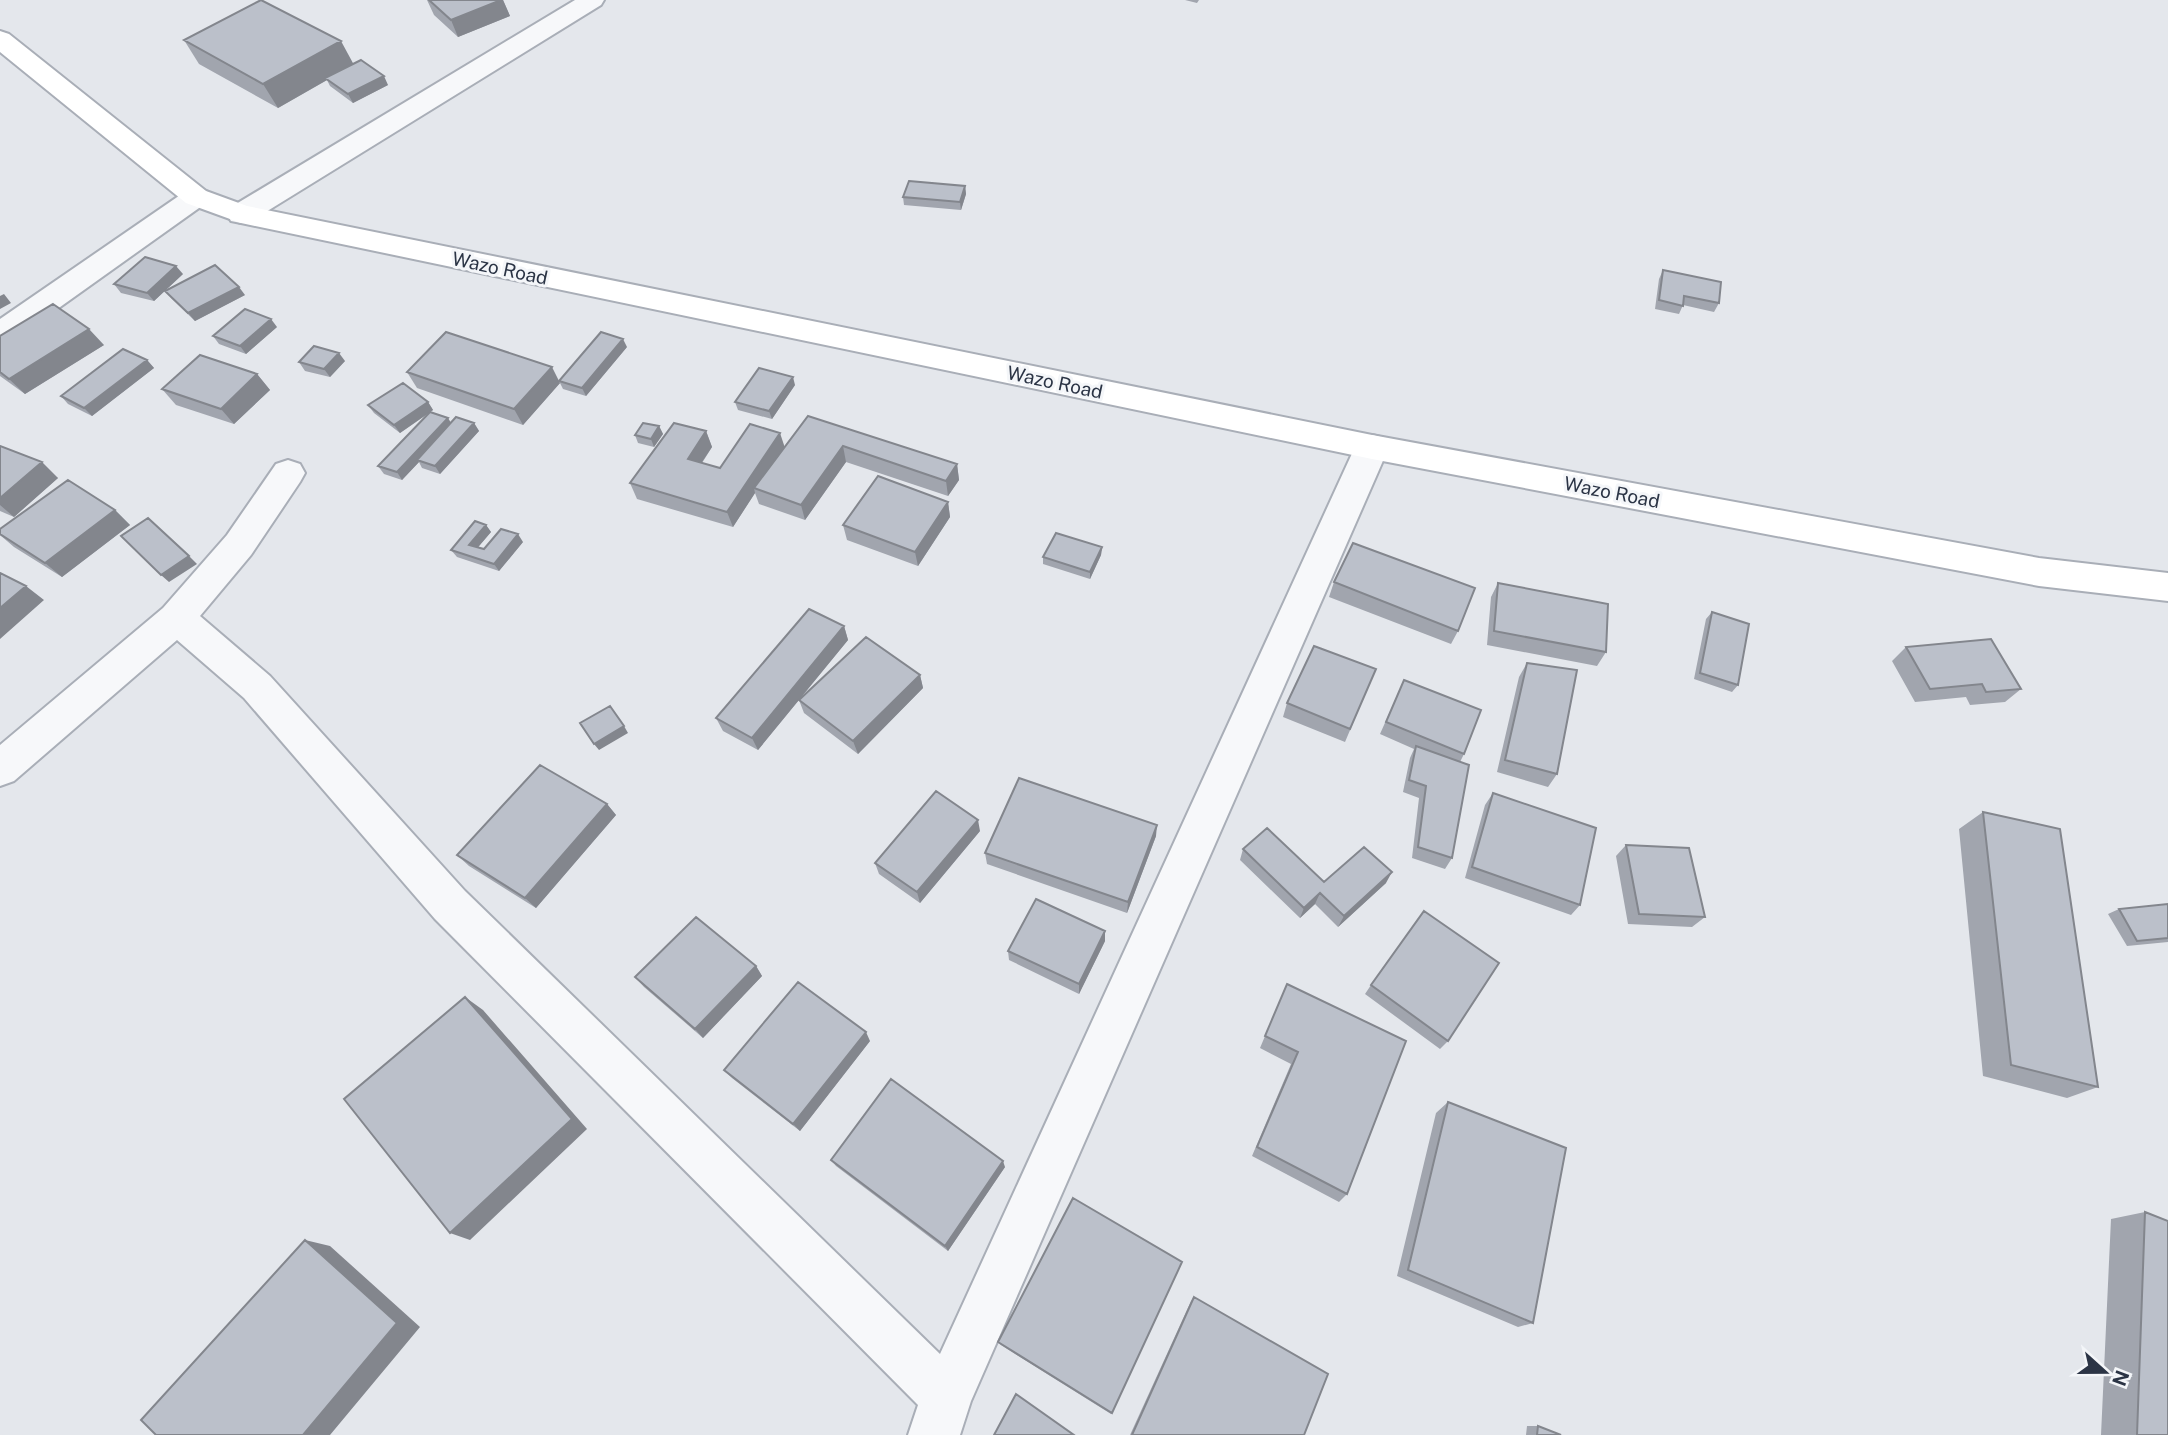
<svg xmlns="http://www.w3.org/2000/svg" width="2168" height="1435" font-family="'Public Sans',sans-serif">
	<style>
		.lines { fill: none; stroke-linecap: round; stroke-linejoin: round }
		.minor-casing { stroke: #a9aeb7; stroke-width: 4 }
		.secondary-casing { stroke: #a9aeb7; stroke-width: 4 }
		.minor { fill: #f7f8fa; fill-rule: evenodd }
		.secondary { fill: #fff; fill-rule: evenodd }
		.wall { fill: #a1a5ae }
		.shaded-wall { fill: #83868d }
		.building { fill: #bbc0ca; stroke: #83868d; stroke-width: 2 }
		.labels { text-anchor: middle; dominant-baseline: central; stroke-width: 6; stroke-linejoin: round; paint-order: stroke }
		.street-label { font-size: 19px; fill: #2b3445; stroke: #f4f6f9 }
	</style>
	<rect width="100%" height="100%" fill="#e4e7ec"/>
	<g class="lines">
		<g class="minor-casing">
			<path id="minor" d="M 575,0 L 604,0 L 601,5 L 251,221 L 241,223 L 231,221 L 227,214 L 231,207 Z
				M 196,188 L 206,191 L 210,197 L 206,203 L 11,342 L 0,345 L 0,319 L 186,191 Z
				M 1372,435 L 1384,438 L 1389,447 L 971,1401 L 960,1435 L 908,1435 L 918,1405 L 435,919 L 244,698 L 177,640 L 14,781 L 0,786 L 0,745 L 163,608 L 227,535 L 276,464 L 288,460 L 300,464 L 305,473 L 300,482 L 251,555 L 200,616 L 270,676 L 465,891 L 940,1354 L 1355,447 L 1360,438 Z"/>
		</g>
		<g class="secondary-casing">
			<path id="secondary" d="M 0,31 L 9,34 L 206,191 L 247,206 L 1372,435 L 2039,558 L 2168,573 L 2168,601 L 2039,586 L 1372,459 L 241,223 L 186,203 L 0,52 Z"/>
		</g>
		<use href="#minor" class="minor"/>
		<use href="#secondary" class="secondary"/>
	</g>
	<path class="wall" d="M 427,0 L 503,0 L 510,16 L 458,37 L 434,15 Z
		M 1185,0 L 1199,0 L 1197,3 Z
		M 184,40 L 353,64 L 388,85 L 353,103 L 330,86 L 327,80 L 278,108 L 199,64 Z
		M 965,186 L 966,194 L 961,210 L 904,205 L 903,197 Z
		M 1663,270 L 1719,303 L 1714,312 L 1683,305 L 1679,314 L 1655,309 L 1659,279 Z
		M 183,274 L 154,301 L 121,293 L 114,284 Z
		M 165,291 L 245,295 L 195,321 L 172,299 Z
		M 277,327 L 246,354 L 219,344 L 213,336 Z
		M 0,336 L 104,345 L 25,394 L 0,376 Z
		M 627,347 L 586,396 L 563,389 L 559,381 Z
		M 147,360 L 154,368 L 92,416 L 68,404 L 61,396 Z
		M 345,361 L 330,377 L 305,371 L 299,362 Z
		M 407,372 L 560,383 L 523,425 L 417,388 Z
		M 257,374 L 270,390 L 234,424 L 176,405 L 162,389 Z
		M 795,385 L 772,419 L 738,410 L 735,402 Z
		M 428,402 L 433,410 L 430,412 L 451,423 L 474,423 L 479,431 L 440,474 L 422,468 L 419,462 L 402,480 L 384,474 L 378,466 L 429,413 L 400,433 L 374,413 L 368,405 Z
		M 808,416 L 957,464 L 959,480 L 948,496 L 846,462 L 805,520 L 759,504 L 755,493 L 733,527 L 637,499 L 630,483 L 706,431 L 712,447 L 702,463 L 720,468 L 784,447 Z
		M 659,426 L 663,434 L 654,447 L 638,443 L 635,435 Z
		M 0,446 L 58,478 L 14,517 L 0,511 Z
		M 948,502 L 950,517 L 918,566 L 847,540 L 843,525 Z
		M 115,510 L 130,525 L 62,577 L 14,547 L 0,535 L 0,529 Z
		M 486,525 L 491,532 L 478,547 L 484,549 L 523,542 L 499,571 L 457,557 L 451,550 Z
		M 1102,547 L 1101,555 L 1090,579 L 1043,564 L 1043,557 Z
		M 1334,582 L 1458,631 L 1451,644 L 1329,597 Z
		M 1498,583 L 1606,652 L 1597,666 L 1487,645 L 1491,597 Z
		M 1712,612 L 1738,685 L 1732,692 L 1694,679 L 1706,619 Z
		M 844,626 L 848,640 L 803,695 L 920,675 L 923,688 L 858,754 L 804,713 L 799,700 L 758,750 L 723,731 L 716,718 Z
		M 1906,647 L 2021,689 L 2005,702 L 1970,705 L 1966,697 L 1915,702 L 1892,661 Z
		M 1527,663 L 1557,774 L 1548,787 L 1497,772 L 1519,677 Z
		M 1376,669 L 1345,742 L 1283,717 L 1287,703 Z
		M 1404,680 L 1464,754 L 1460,762 L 1452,858 L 1445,869 L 1412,858 L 1419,798 L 1403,792 L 1410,758 L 1414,749 L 1380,734 Z
		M 1493,793 L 1580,905 L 1571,915 L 1465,878 L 1485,805 Z
		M 607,804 L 616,815 L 536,908 L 469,866 L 457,855 Z
		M 1983,812 L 2098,1087 L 2067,1098 L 1983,1076 L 1959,829 Z
		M 980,831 L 920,903 L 879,874 L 875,863 Z
		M 1156,836 L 1127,913 L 987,864 L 985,853 Z
		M 1626,845 L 1705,917 L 1692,927 L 1628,924 L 1616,856 Z
		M 1243,849 L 1324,882 L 1386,883 L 1338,927 L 1315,904 L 1300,918 L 1240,860 Z
		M 2168,904 L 2168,942 L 2127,946 L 2108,914 L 2119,909 Z
		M 1105,941 L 1079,994 L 1009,960 L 1008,951 Z
		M 756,966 L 762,976 L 703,1038 L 644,987 L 635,977 Z
		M 1287,984 L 1347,1194 L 1339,1202 L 1252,1156 L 1291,1064 L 1260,1048 Z
		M 1371,985 L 1448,1041 L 1440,1049 L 1365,994 Z
		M 870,1041 L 800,1131 L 732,1078 L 724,1070 Z
		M 1448,1102 L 1533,1323 L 1518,1327 L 1397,1276 L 1436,1113 Z
		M 831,1160 L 1005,1167 L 948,1251 L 836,1166 Z
		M 2145,1212 L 2168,1435 L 2101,1435 L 2111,1219 Z
		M 1194,1297 L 1304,1435 L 1130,1435 L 1191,1301 Z
		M 998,1342 L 1112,1413 L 1111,1414 L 1001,1345 Z
		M 1527,1426 L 1538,1426 L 1561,1435 L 1526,1435 Z"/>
	<path class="shaded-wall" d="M 501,0 L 503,0 L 510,16 L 458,37 L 451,20 Z
		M 341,41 L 354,65 L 325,78 L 327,80 L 278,108 L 263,84 Z
		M 384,76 L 388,85 L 353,103 L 348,94 Z
		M 965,186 L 966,194 L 961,210 L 960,202 Z
		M 176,266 L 183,274 L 154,301 L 147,293 Z
		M 239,287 L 245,295 L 195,321 L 188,313 Z
		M 4,294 L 11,303 L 0,309 L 0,296 Z
		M 271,319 L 277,327 L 246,354 L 240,346 Z
		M 89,329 L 104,345 L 25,394 L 9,379 Z
		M 623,339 L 627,347 L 586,396 L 582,388 Z
		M 339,353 L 345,361 L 330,377 L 324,369 Z
		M 147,360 L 154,368 L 92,416 L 84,408 Z
		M 552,367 L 560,383 L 523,425 L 514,409 Z
		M 257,374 L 270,390 L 234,424 L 221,409 Z
		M 793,377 L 795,385 L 772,419 L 769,411 Z
		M 428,402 L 433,410 L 400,433 L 394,425 Z
		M 448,418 L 453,426 L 417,460 L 419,462 L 402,480 L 397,472 Z
		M 474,423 L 479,431 L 440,474 L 435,466 Z
		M 659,426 L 663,434 L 654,447 L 651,439 Z
		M 706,431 L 712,447 L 694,474 L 688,459 Z
		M 780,433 L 785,448 L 754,488 L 755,493 L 733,527 L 727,512 Z
		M 843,446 L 846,462 L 805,520 L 801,505 Z
		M 42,462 L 58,478 L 14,517 L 0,505 L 0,498 Z
		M 957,464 L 959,480 L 948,496 L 946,481 Z
		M 948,502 L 950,517 L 918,566 L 915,552 Z
		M 115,510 L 130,525 L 62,577 L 45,563 Z
		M 486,525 L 491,532 L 474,552 L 469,545 Z
		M 518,534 L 523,542 L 499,571 L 494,564 Z
		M 1102,547 L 1101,555 L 1090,579 L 1090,572 Z
		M 189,556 L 197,564 L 169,582 L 161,575 Z
		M 26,586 L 44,600 L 0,639 L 0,608 Z
		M 844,626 L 848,640 L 758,750 L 752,738 Z
		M 920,675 L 923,688 L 858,754 L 853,741 Z
		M 624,726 L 628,733 L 599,750 L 594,744 Z
		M 607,804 L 616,815 L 536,908 L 525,898 Z
		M 978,820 L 980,831 L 920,903 L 917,892 Z
		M 1157,825 L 1156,836 L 1127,913 L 1128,902 Z
		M 1392,872 L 1386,883 L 1338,927 L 1344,916 Z
		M 1320,893 L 1315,904 L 1300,918 L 1304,908 Z
		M 1105,931 L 1105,941 L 1079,994 L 1079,984 Z
		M 756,966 L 762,976 L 703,1038 L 695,1029 Z
		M 465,997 L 483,1010 L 587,1129 L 470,1240 L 450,1233 Z
		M 866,1032 L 870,1041 L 800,1131 L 793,1124 Z
		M 1003,1161 L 1005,1167 L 948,1251 L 945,1246 Z
		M 305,1240 L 330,1246 L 420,1327 L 330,1435 L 303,1435 Z"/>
	<path class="building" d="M 261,0 L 341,41 L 263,84 L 184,40 Z
		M 429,0 L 501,0 L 451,20 Z
		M 361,60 L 384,76 L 348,94 L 325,78 Z
		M 909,181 L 965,186 L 960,202 L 903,197 Z
		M 145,257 L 176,266 L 147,293 L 114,284 Z
		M 215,265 L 239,287 L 188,313 L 165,291 Z
		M 1663,270 L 1721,282 L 1719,303 L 1684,296 L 1683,306 L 1659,300 Z
		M 53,304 L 89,329 L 9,379 L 0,372 L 0,336 Z
		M 245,309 L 271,319 L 240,346 L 213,336 Z
		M 446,332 L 552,367 L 514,409 L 407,372 Z
		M 601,332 L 623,339 L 582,388 L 559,381 Z
		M 314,346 L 339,353 L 324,369 L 299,362 Z
		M 123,349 L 147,360 L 84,408 L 61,396 Z
		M 200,355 L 257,374 L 221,409 L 162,389 Z
		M 759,368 L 793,377 L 769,411 L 735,402 Z
		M 403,383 L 428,402 L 394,425 L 368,405 Z
		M 430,412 L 448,418 L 397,472 L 378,466 Z
		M 808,416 L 957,464 L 946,481 L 843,446 L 801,505 L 754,488 Z
		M 456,417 L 474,423 L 435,466 L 417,460 Z
		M 643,423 L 659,426 L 651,439 L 635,435 Z
		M 674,423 L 706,431 L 688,459 L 720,468 L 750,424 L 780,433 L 727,512 L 630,483 Z
		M 0,446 L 42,462 L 0,498 Z
		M 878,476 L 948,502 L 915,552 L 843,525 Z
		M 68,480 L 115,510 L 45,563 L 0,534 L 0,529 Z
		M 148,518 L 189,556 L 161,575 L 121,536 Z
		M 475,521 L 486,525 L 469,545 L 484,549 L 501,529 L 518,534 L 494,564 L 451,550 Z
		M 1056,533 L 1102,547 L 1090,572 L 1043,557 Z
		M 1353,543 L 1475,588 L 1458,631 L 1334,582 Z
		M 0,573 L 26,586 L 0,608 Z
		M 1498,583 L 1608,604 L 1606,652 L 1494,631 Z
		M 809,609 L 844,626 L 752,738 L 716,718 Z
		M 1712,612 L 1749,624 L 1738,685 L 1700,673 Z
		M 866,637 L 920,675 L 853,741 L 799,700 Z
		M 1991,639 L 2021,689 L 1986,692 L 1982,684 L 1930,689 L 1906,647 Z
		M 1314,646 L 1376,669 L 1350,729 L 1287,703 Z
		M 1527,663 L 1577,670 L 1557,774 L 1505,760 Z
		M 1404,680 L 1481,710 L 1464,754 L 1386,722 Z
		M 610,706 L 624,726 L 594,744 L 580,723 Z
		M 1416,746 L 1469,765 L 1452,858 L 1418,847 L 1426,786 L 1409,780 Z
		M 540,765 L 607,804 L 525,898 L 457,855 Z
		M 1019,778 L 1157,825 L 1128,902 L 985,853 Z
		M 936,791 L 978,820 L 917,892 L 875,863 Z
		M 1493,793 L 1596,828 L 1580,905 L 1472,867 Z
		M 1983,812 L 2060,829 L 2098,1087 L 2011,1065 Z
		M 1267,828 L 1324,882 L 1364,847 L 1392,872 L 1344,916 L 1320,893 L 1304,908 L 1243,849 Z
		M 1626,845 L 1689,848 L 1705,917 L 1639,914 Z
		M 1036,899 L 1105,931 L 1079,984 L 1008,951 Z
		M 2168,904 L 2168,938 L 2137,941 L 2119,909 Z
		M 1424,911 L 1499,963 L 1448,1041 L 1371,985 Z
		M 696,917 L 756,966 L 695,1029 L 635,977 Z
		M 798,982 L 866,1032 L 793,1124 L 724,1070 Z
		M 1287,984 L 1406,1041 L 1347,1194 L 1257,1147 L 1298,1052 L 1265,1036 Z
		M 465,997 L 572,1119 L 450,1233 L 344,1099 Z
		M 891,1079 L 1003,1161 L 945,1246 L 831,1160 Z
		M 1448,1102 L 1566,1148 L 1533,1323 L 1408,1270 Z
		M 1073,1198 L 1182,1262 L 1112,1413 L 998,1342 Z
		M 2145,1212 L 2168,1221 L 2168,1435 L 2137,1435 Z
		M 305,1240 L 397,1323 L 303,1435 L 156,1435 L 141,1420 Z
		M 1194,1297 L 1328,1374 L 1304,1435 L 1132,1435 Z
		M 1016,1394 L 1074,1435 L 994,1435 Z
		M 1538,1426 L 1561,1435 L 1537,1435 Z"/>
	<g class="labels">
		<g class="street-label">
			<text transform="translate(500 268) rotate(12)">Wazo Road</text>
			<text transform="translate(1055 382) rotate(12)">Wazo Road</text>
			<text transform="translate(1612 492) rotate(11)">Wazo Road</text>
		</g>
	</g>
	<g transform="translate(2105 1372) rotate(111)" stroke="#f4f6f9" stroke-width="5" paint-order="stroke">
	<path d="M0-5L12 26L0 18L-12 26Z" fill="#2b3445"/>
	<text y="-10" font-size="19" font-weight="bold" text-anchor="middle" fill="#2b3445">N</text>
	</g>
</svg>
